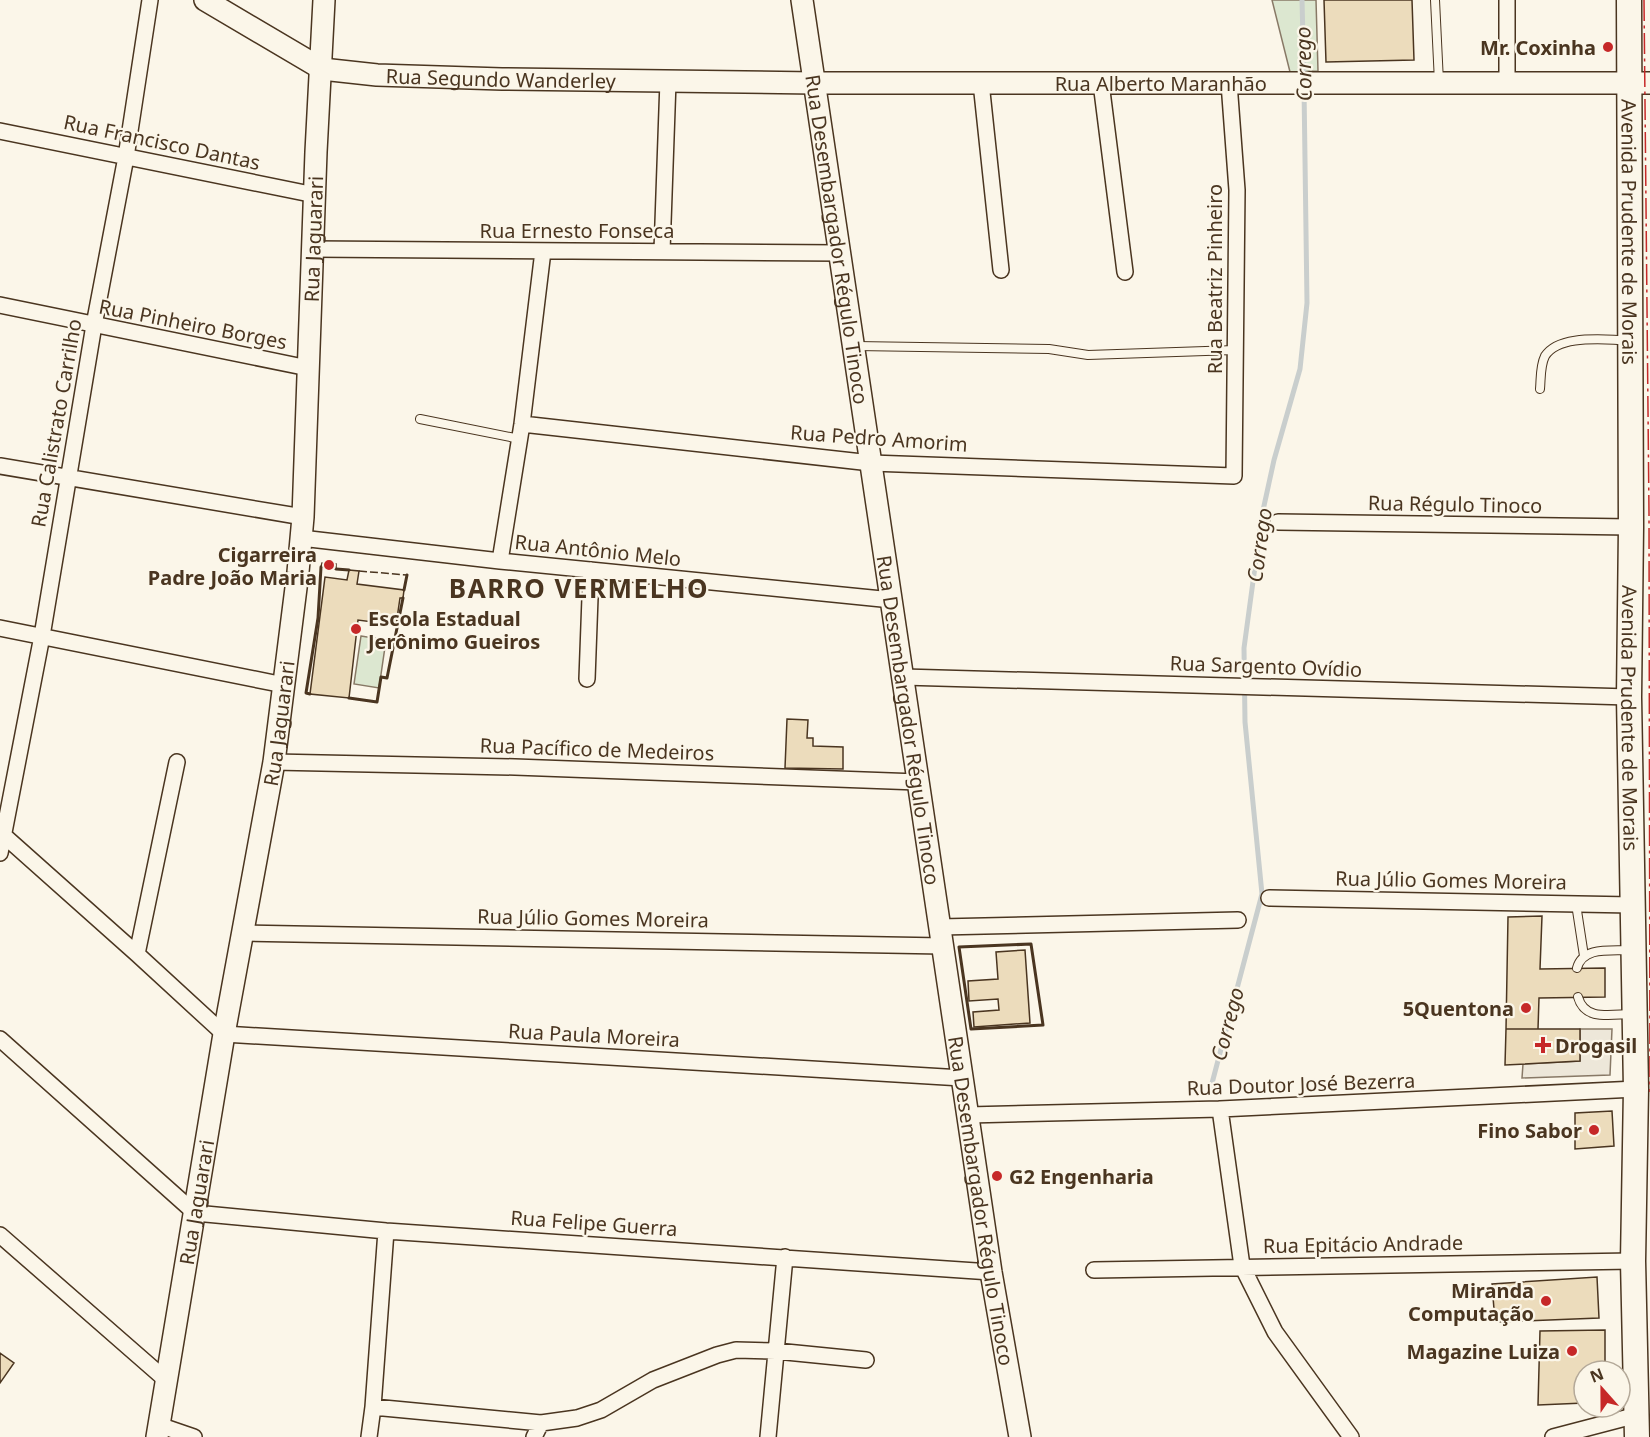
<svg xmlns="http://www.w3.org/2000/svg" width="1650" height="1437" font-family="'Noto Sans',sans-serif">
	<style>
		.green { fill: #dce7d0; stroke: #887966; stroke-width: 1.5 }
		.parking { fill: #ede7d9; stroke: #887966; stroke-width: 1.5 }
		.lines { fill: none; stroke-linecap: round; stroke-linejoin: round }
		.stream { stroke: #c9cecd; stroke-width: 5 }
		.building { fill: #ecdcbc; stroke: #4a3520; stroke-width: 1.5 }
		.lane-casing { stroke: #4a3520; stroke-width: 10 }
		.street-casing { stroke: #4a3520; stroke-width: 18 }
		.secondary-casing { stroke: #4a3520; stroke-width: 24 }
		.primary-casing { stroke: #4a3520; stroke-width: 27 }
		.lane { stroke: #fbf6e9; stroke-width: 8 }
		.street { stroke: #fbf6e9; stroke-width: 15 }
		.secondary { stroke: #fbf6e9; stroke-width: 21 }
		.primary { stroke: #fbf6e9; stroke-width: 24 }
		.fence { stroke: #4a3520; stroke-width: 1.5; stroke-dasharray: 8 3; stroke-linecap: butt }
		.wall { stroke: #4a3520; stroke-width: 3 }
		.power { stroke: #c62828; stroke-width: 1.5; stroke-dasharray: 21 4.5 3 4.5; stroke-linecap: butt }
		.poi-dot { fill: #c62828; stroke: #fbf6e9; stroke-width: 2 }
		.labels { text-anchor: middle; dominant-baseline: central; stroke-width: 4.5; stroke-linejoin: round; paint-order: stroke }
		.poi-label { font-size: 20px; font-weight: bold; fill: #4a3520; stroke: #fbf6e9; text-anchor: end }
		.street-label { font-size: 20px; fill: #4a3520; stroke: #fbf6e9 }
		.water-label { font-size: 21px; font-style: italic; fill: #4a3520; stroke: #fbf6e9 }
		.district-label { font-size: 26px; font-weight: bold; letter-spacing: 1.5px; fill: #4a3520; stroke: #fbf6e9 }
	</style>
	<rect width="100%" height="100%" fill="#fbf6e9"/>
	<path class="green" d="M 1272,0 L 1316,0 L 1318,71 L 1290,72 Z
		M 361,636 L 386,640 L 379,688 L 354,684 Z"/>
	<path class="parking" d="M 1580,1029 L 1612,1029 L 1610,1075 L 1522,1078 L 1523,1064 L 1580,1061 Z"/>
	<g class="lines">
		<path class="stream" d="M 1302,0 L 1304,79
			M 1211,1087 L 1262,894 L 1245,722 L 1244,648 L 1262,515 L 1274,460 L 1300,369 L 1307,303 L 1304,88"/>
	</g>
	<path class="building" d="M 1324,0 L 1412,0 L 1414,60 L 1326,62 Z
		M 322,563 L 336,564 L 336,569 L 321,567 Z
		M 349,570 L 359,571 L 357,584 L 404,590 L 403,598 L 400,598 L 396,625 L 358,620 L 349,698 L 310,694 L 325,577 L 347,580 Z
		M 787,719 L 808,720 L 807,738 L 813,738 L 813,746 L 843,747 L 843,769 L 785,768 Z
		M 1542,916 L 1540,969 L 1605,968 L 1605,997 L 1539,998 L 1538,1029 L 1506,1029 L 1508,917 Z
		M 1025,950 L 1030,1023 L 974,1027 L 973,1012 L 999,1010 L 998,999 L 969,1001 L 968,981 L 998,979 L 996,952 Z
		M 1506,1029 L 1580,1029 L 1580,1061 L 1505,1065 Z
		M 1612,1111 L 1614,1146 L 1575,1149 L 1575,1113 Z
		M 1597,1277 L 1599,1318 L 1495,1322 L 1492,1284 Z
		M 1605,1330 L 1605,1371 L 1584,1371 L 1584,1403 L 1538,1405 L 1540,1331 Z
		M 0,1353 L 14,1363 L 0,1383 Z"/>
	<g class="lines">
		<g class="lane-casing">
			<path id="lane" d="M 1435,0 L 1439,82
				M 856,346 L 1049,349 L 1088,355 L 1235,350
				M 1540,389 C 1541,378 1540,366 1545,356 C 1559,334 1604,340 1626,340
				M 420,419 L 520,439
				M 1576,904 L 1584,956
				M 1577,968 C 1583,946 1611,951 1630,950
				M 1578,997 C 1585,1022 1612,1014 1633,1014"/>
		</g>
		<g class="street-casing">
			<path id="street" d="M 1507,0 L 1507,83
				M 981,83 L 1001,270
				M 1101,83 L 1125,272
				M 0,131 L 315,195
				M 313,249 L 840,253
				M 662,251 L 668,81
				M 0,305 L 308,368
				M 522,424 L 871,463 L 1234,476 L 1237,190 L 1229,83
				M 0,466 L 303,517
				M 1278,522 L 1631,527
				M 301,538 L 500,561 L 892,600
				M 500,561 L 522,424 L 543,251
				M 0,628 L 284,685
				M 903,677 L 1629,697
				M 587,679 L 591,570
				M 274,762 L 515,767 L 918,782
				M 0,832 L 137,954 L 224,1034 L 962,1078
				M 0,853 L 42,636 L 94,325 L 126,157 L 150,0
				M 1269,898 L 1632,905
				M 940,927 L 1238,920
				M 243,933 L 943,946
				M 137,954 L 177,762
				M 0,1039 L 195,1213 L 386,1231 L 991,1272
				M 1220,1109 L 1242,1266 L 1275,1332 L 1351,1437
				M 968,1115 L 1220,1109 L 1636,1089
				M 0,1235 L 166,1380
				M 1094,1270 L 1633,1261
				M 373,1407 L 541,1423 L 577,1418 L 601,1410 L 653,1380 L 717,1355 L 736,1350 L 776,1351 L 866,1360
				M 159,1425 L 194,1437
				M 369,1437 L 373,1407 L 386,1231
				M 534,1437 L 541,1423
				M 768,1437 L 785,1257
				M 1553,1437 L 1637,1415"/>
		</g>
		<g class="secondary-casing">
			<g id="secondary">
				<path id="s1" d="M 205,0 L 322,69 L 377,75 L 502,79 L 815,83 L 1650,83"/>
				<path id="s2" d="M 802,0 L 991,1272 L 1020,1437"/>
				<path id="s3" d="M 157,1437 L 224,1034 L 274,762 L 298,572 L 303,517 L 316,152 L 324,0"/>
			</g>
		</g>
		<g class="primary-casing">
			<g id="primary">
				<path id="s4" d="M 1629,0 L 1631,527 L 1629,697 L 1636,1089 L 1633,1261 L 1637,1437"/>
			</g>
		</g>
		<use href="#lane" class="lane"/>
		<use href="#street" class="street"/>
		<use href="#secondary" class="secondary"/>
		<use href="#primary" class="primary"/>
		<path class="fence" d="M 359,571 L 407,575"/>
		<path class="wall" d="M 336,569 L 349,570
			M 404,590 L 407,575
			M 310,694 L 306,693 L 318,618 L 321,567
			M 349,698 L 377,702 L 381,677 L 387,678 L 403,598
			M 1031,944 L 1043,1025 L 971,1029 L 959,947 Z"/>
		<path class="power" d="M 1644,0 L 1649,513 L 1650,1092"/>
	</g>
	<g class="poi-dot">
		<circle cx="1608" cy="47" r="6"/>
		<circle cx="329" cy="565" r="6"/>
		<circle cx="356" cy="629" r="6"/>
		<circle cx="1526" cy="1008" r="6"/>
		<path d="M1540 1036h6v6h6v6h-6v6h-6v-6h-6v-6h6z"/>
		<circle cx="1594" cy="1130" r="6"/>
		<circle cx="997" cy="1176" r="6"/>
		<circle cx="1546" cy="1301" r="6"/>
		<circle cx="1572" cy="1351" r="6"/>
	</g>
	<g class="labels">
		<g class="poi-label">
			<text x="1596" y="47">Mr. Coxinha</text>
			<text x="317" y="554">Cigarreira<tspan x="317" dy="23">Padre João Maria</tspan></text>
			<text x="368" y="618" text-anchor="start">Escola Estadual<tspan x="368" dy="23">Jerônimo Gueiros</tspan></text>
			<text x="1514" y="1008">5Quentona</text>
			<text x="1555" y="1045" text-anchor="start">Drogasil</text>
			<text x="1582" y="1130">Fino Sabor</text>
			<text x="1009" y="1176" text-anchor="start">G2 Engenharia</text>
			<text x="1534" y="1290">Miranda<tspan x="1534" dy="23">Computação</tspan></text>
			<text x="1560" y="1351">Magazine Luiza</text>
		</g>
		<g class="street-label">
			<text stroke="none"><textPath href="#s1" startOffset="315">Rua Segundo Wanderley</textPath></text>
			<text stroke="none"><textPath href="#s1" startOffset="975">Rua Alberto Maranhão</textPath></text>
			<text transform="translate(162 142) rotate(12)">Rua Francisco Dantas</text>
			<text x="577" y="230">Rua Ernesto Fonseca</text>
			<text stroke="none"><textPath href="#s4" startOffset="232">Avenida Prudente de Morais</textPath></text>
			<text stroke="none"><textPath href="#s3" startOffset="1210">Rua Jaguarari</textPath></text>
			<text stroke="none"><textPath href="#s2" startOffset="242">Rua Desembargador Régulo Tinoco</textPath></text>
			<text transform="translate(1214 279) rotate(-90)">Rua Beatriz Pinheiro</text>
			<text transform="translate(193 324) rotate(11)">Rua Pinheiro Borges</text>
			<text transform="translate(56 423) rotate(-80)">Rua Calistrato Carrilho</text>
			<text transform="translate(879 438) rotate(4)">Rua Pedro Amorim</text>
			<text transform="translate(1455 504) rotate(1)">Rua Régulo Tinoco</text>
			<text transform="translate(598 550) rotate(6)">Rua Antônio Melo</text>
			<text transform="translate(1266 666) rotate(2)">Rua Sargento Ovídio</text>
			<text stroke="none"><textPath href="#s2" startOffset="728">Rua Desembargador Régulo Tinoco</textPath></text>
			<text stroke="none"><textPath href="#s4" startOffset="718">Avenida Prudente de Morais</textPath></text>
			<text stroke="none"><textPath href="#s3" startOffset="724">Rua Jaguarari</textPath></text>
			<text transform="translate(597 749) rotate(2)">Rua Pacífico de Medeiros</text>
			<text transform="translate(1451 880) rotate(1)">Rua Júlio Gomes Moreira</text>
			<text transform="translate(593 918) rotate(1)">Rua Júlio Gomes Moreira</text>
			<text transform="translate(594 1035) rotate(3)">Rua Paula Moreira</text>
			<text transform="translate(1301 1084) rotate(-2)">Rua Doutor José Bezerra</text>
			<text stroke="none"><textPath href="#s2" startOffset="1214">Rua Desembargador Régulo Tinoco</textPath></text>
			<text stroke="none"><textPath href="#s3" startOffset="238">Rua Jaguarari</textPath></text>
			<text transform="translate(594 1223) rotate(4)">Rua Felipe Guerra</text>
			<text transform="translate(1363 1244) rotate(-1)">Rua Epitácio Andrade</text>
		</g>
		<g class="water-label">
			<text transform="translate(1303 64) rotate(-91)">Corrego</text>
			<text transform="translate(1259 545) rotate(-82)">Corrego</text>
			<text transform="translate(1227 1024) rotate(-75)">Corrego</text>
		</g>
		<g class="district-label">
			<text x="579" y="588">BARRO VERMELHO</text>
		</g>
	</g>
	<g transform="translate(1602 1389) rotate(339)"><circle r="28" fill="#fbf6e9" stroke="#b4a999" stroke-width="1.5"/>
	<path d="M0-4.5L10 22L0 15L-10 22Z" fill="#c62828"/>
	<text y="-9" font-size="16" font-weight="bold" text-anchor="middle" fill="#4a3520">N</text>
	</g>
</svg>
